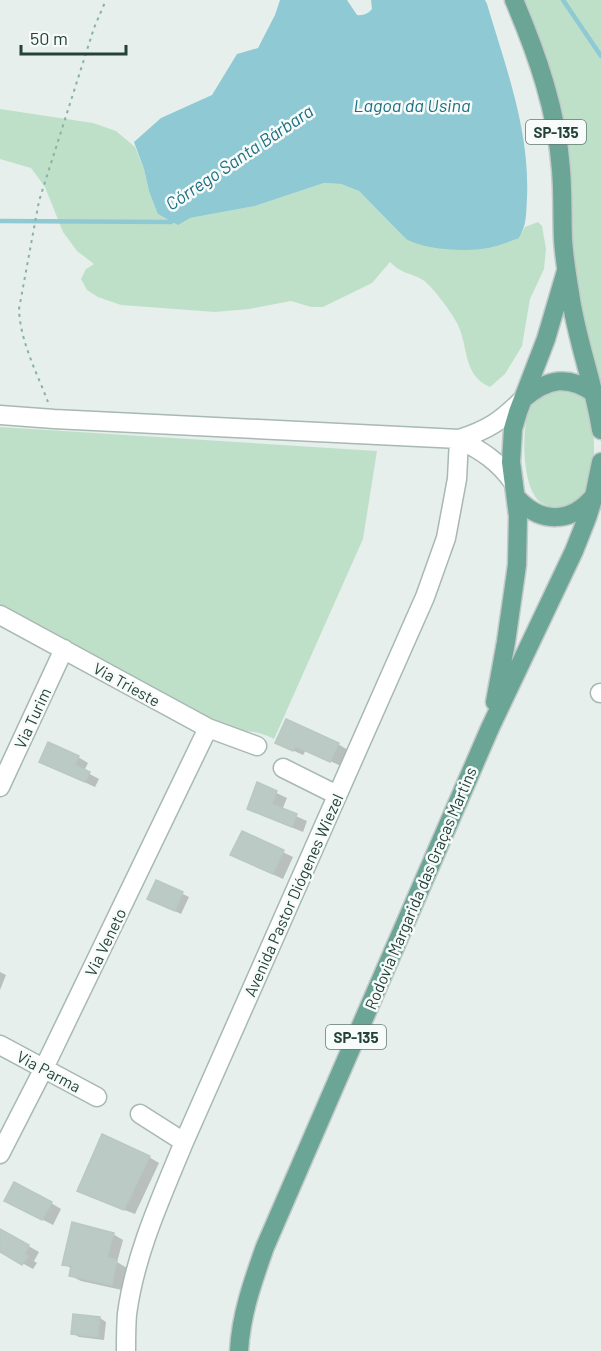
<svg xmlns="http://www.w3.org/2000/svg" width="601" height="1351" font-family="Barlow,sans-serif">
	<style>
		.green { fill: #bfe0c8 }
		.water { fill: #8ec9d4 }
		.shadow { fill: #0003 }
		.lines { fill: none; stroke-linecap: round; stroke-linejoin: round }
		.stream { stroke: #8ec9d4; stroke-width: 4.5 }
		.building { fill: #bbcac4; stroke: #b8c9c2; stroke-width: 1.5 }
		.minor-casing { stroke: #a8b8b2; stroke-width: 21 }
		.major-casing { stroke: #c2cac8; stroke-width: 21 }
		.path { stroke: #86b3a5; stroke-width: 2; stroke-dasharray: 3 4.5; stroke-linecap: butt }
		.minor { stroke: #fff; stroke-width: 18 }
		.major { stroke: #6aa596; stroke-width: 18 }
		.labels { text-anchor: middle; dominant-baseline: central; stroke-width: 5; stroke-linejoin: round; paint-order: stroke }
		.shield { fill: #f7fbf9; stroke: #637a73; stroke-width: 1.5 }
		.shield-label { font-size: 15px; font-weight: bold; fill: #24423a }
		.street-label { font-size: 16px; fill: #24423a; stroke: #f7fbf9 }
		.water-label { font-size: 18px; font-style: italic; fill: #1c6f80; stroke: #f7fbf9 }
	</style>
	<rect width="100%" height="100%" fill="#e6efeb"/>
	<path class="green" d="M 514,0 L 601,0 L 601,397 L 580,343 L 561,170 Z
		M 0,109 L 93,123 L 116,131 L 135,147 L 144,169 L 149,191 L 190,218 L 255,206 L 324,183 L 341,184 L 359,191 L 406,239 L 519,238 L 525,227 L 538,222 L 542,226 L 546,249 L 544,269 L 530,299 L 522,346 L 505,374 L 490,387 C 462,375 469,346 457,323 C 452,313 432,286 423,280 C 410,272 403,275 390,262 L 372,283 L 323,307 L 311,307 L 291,301 L 249,309 L 215,312 L 121,305 L 98,297 L 87,290 L 81,279 L 86,269 L 94,264 L 77,251 L 63,232 L 45,187 L 31,168 L 0,159 Z
		M 550,387 C 559,389 573,389 581,394 C 597,405 597,474 588,490 C 582,502 565,509 553,507 C 547,506 540,503 537,499 C 521,480 521,422 532,401 C 535,395 544,391 550,387 Z
		M 0,427 L 377,451 L 363,539 L 274,739 C 261,732 248,730 233,731 L 0,607 Z"/>
	<path class="water" d="M 280,0 L 347,0 L 357,15 C 363,16 369,13 372,9 L 371,0 L 485,0 L 487,4 C 506,68 530,131 527,198 C 526,214 527,224 519,238 C 510,241 501,245 492,247 C 470,253 425,250 406,239 L 359,191 L 341,184 L 324,183 L 255,206 L 190,218 L 178,225 L 158,214 L 149,191 L 144,169 L 134,142 L 161,118 L 212,95 L 237,54 L 258,48 L 275,15 Z"/>
	<path class="shadow" d="M 277,743 L 338,744 L 348,750 L 341,766 L 306,750 L 303,755 Z
		M 78,757 L 88,763 L 84,771 L 99,779 L 95,787 L 51,767 Z
		M 258,784 L 287,798 L 282,810 L 307,821 L 303,832 L 259,814 Z
		M 242,832 L 293,857 L 283,879 L 242,860 Z
		M 157,882 L 189,897 L 181,914 L 156,902 Z
		M 0,972 L 6,975 L 0,990 Z
		M 149,1157 L 159,1163 L 135,1214 L 88,1196 Z
		M 51,1203 L 61,1209 L 53,1225 L 16,1206 Z
		M 0,1230 L 39,1252 L 34,1261 L 37,1263 L 33,1269 L 0,1251 Z
		M 113,1234 L 123,1240 L 117,1262 L 127,1268 L 122,1290 L 81,1281 L 71,1276 L 72,1269 L 64,1264 Z
		M 100,1318 L 106,1322 L 104,1340 L 79,1337 L 72,1333 Z"/>
	<g class="lines">
		<path class="stream" d="M 563,0 L 601,56
			M 0,221 L 171,222 L 176,218"/>
	</g>
	<path class="building" d="M 286,719 L 339,743 L 330,762 L 295,746 L 293,751 L 275,743 Z
		M 48,742 L 79,756 L 75,765 L 90,772 L 85,782 L 39,762 Z
		M 257,782 L 277,791 L 272,804 L 297,814 L 292,827 L 247,809 Z
		M 242,831 L 284,850 L 273,874 L 230,855 Z
		M 156,880 L 183,892 L 175,911 L 147,899 Z
		M 102,1134 L 150,1156 L 124,1210 L 77,1191 Z
		M 14,1182 L 52,1202 L 42,1220 L 4,1201 Z
		M 72,1222 L 114,1233 L 107,1257 L 117,1260 L 112,1285 L 69,1276 L 71,1266 L 62,1265 Z
		M 0,1229 L 29,1245 L 25,1254 L 28,1256 L 22,1265 L 0,1252 Z
		M 73,1314 L 100,1317 L 98,1337 L 71,1334 Z"/>
	<g class="lines">
		<g class="minor-casing">
			<path id="minor" d="M 0,415 L 54,419 L 459,439 C 488,430 501,421 523,399
				M 459,439 C 482,451 498,461 513,482
				M 0,615 L 208,728 L 257,746
				M 600,693 L 601,693
				M 283,768 L 337,795
				M 0,787 L 64,649
				M 0,1045 L 97,1097
				M 140,1114 L 184,1142
				M 0,1154 L 44,1068 L 208,728
				M 126,1351 C 126,1339 126,1326 127,1314 C 135,1254 161,1198 184,1142 L 425,597 L 446,538 L 457,479 L 459,439"/>
		</g>
		<g class="major-casing">
			<path id="major" d="M 514,0 C 537,54 557,111 561,170 C 563,193 562,216 563,239 C 564,257 567,275 570,293 C 576,339 594,383 601,430
				M 523,399 C 548,378 568,375 594,393
				M 516,497 C 540,524 571,524 594,496
				M 495,702 L 506,642 L 517,565 L 518,516 L 511,462 L 513,429 L 518,412 L 546,339 L 566,271
				M 239,1351 C 241,1314 253,1281 265,1247 L 490,728 L 574,551 L 587,518 L 594,496 L 601,462"/>
		</g>
		<path class="path" d="M 48,402 C 37,373 20,341 19,309 L 39,201 L 94,28 L 106,0"/>
		<use href="#minor" class="minor"/>
		<use href="#major" class="major"/>
	</g>
	<g class="labels">
		<g class="shield">
			<rect x="526" y="120" width="60" height="24" rx="4.5"/>
			<rect x="326" y="1025" width="60" height="24" rx="4.5"/>
		</g>
		<g class="shield-label">
			<text x="556" y="132">SP-135</text>
			<text x="356" y="1037">SP-135</text>
		</g>
		<g class="street-label">
			<text transform="translate(127 684) rotate(29)">Via Trieste</text>
			<text transform="translate(32 718) rotate(-65)">Via Turim</text>
			<text transform="translate(420 888) rotate(-67)">Rodovia Margarida das Graças Martins</text>
			<text transform="translate(293 895) rotate(-66)">Avenida Pastor Diógenes Wiezel</text>
			<text transform="translate(105 942) rotate(-64)">Via Veneto</text>
			<text transform="translate(49 1071) rotate(28)">Via Parma</text>
		</g>
		<g class="water-label">
			<text x="412" y="105">Lagoa da Usina</text>
			<text transform="translate(239 157) rotate(-34)">Córrego Santa Bárbara</text>
		</g>
	</g>
	<path d="M21 45v9h105v-9" fill="none" stroke="#24423a" stroke-width="3"/>
	<text x="30" y="45" font-size="18" fill="#24423a" stroke="#f7fbf9" stroke-width="4.5" paint-order="stroke">50 m</text>
</svg>
